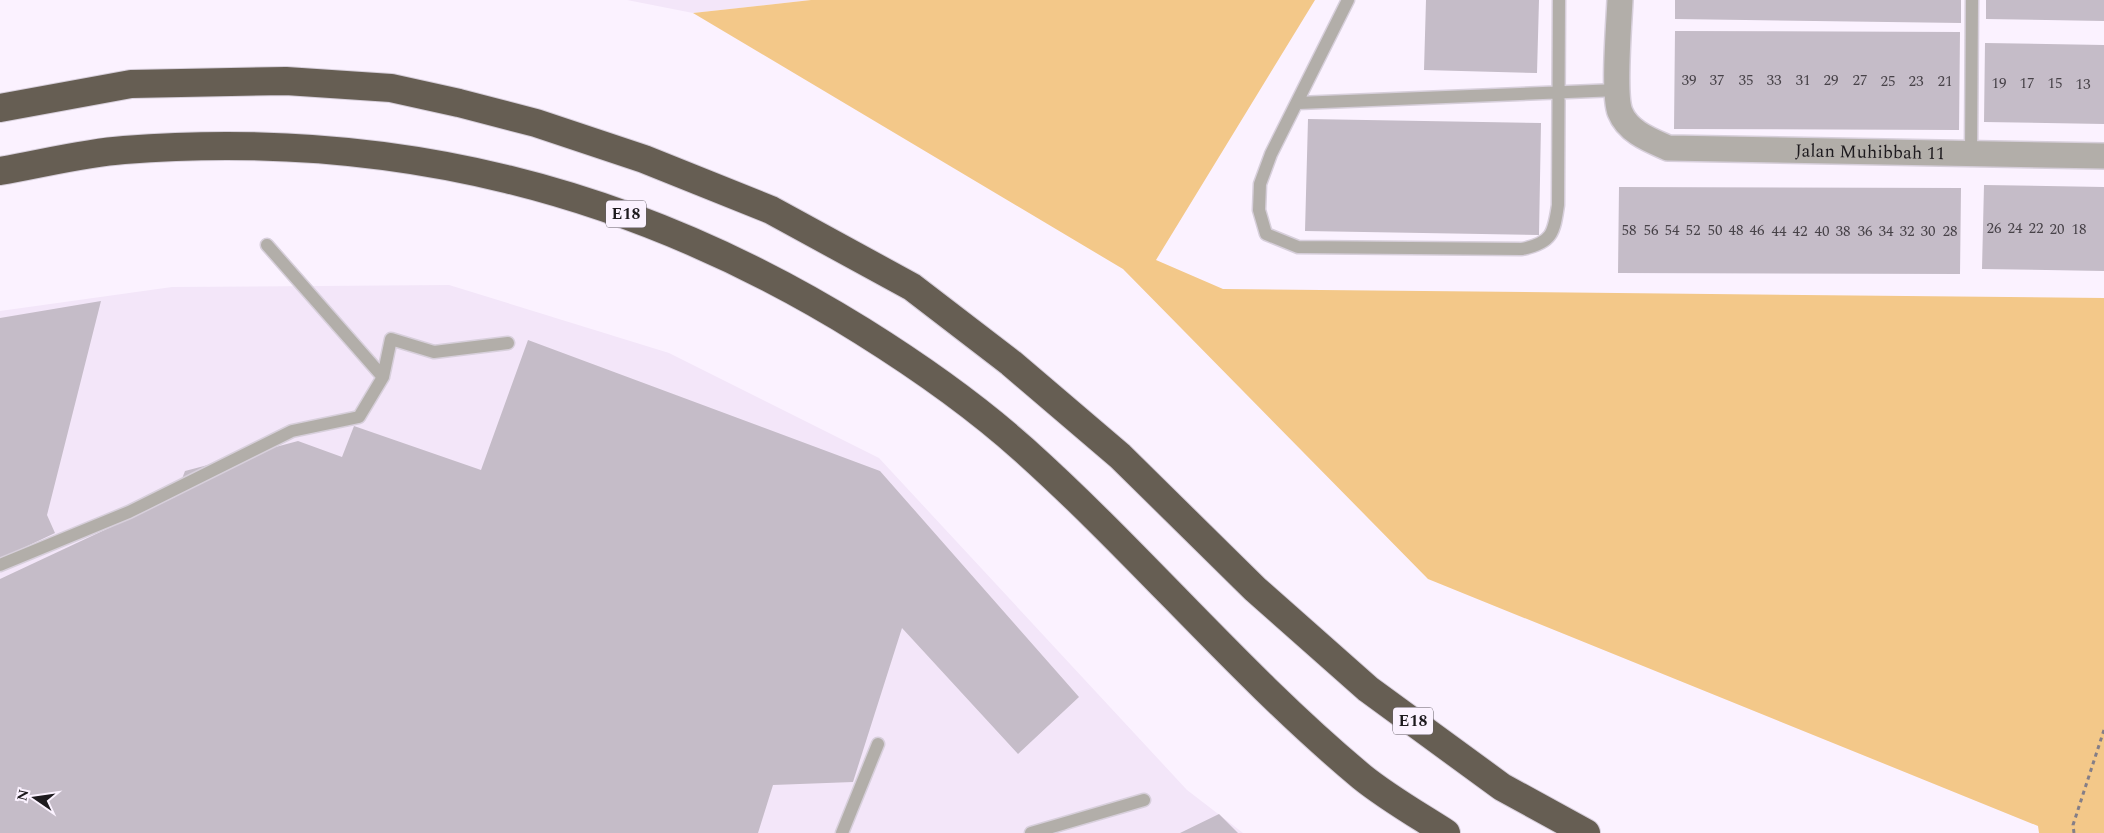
<svg xmlns="http://www.w3.org/2000/svg" width="2104" height="833" font-family="Spectral,serif">
	<style>
		.built { fill: #f3e6f9 }
		.green { fill: #f3c889 }
		.building { fill: #c5bcc8 }
		.lines { fill: none; stroke-linecap: round; stroke-linejoin: round }
		.service-casing { stroke: #d7cfdb; stroke-width: 15 }
		.minor-casing { stroke: #d7cfdb; stroke-width: 28 }
		.motorway-casing { stroke: #d7cfdb; stroke-width: 30 }
		.path { stroke: #847e87; stroke-width: 3; stroke-dasharray: 4 4; stroke-linecap: butt }
		.service { stroke: #b2aea9; stroke-width: 12 }
		.minor { stroke: #b2aea9; stroke-width: 25 }
		.motorway { stroke: #665e53; stroke-width: 28 }
		.labels { text-anchor: middle; dominant-baseline: central; stroke-width: 4.5; stroke-linejoin: round; paint-order: stroke }
		.number-label { font-size: 15px; fill: #474248 }
		.shield { fill: #fbf2ff; stroke: #605b62; stroke-width: 1 }
		.shield-label { font-size: 16px; font-weight: bold; fill: #1d1a1e }
		.street-label { font-size: 18px; fill: #1d1a1e; stroke: #fbf2ff }
	</style>
	<rect width="100%" height="100%" fill="#fbf2ff"/>
	<path class="built" d="M 627,0 L 811,0 L 693,13 Z
		M 449,285 L 669,353 L 879,458 L 1187,790 L 1243,833 L 0,833 L 0,311 L 172,287 Z"/>
	<path class="green" d="M 811,0 L 1315,0 L 1156,260 L 1223,289 L 2104,298 L 2104,833 L 2039,833 L 2038,826 L 1428,579 L 1123,269 L 693,13 Z"/>
	<path class="building" d="M 1426,0 L 1539,0 L 1537,73 L 1424,70 Z
		M 1675,0 L 1961,0 L 1961,23 L 1675,19 Z
		M 1986,0 L 2104,0 L 2104,21 L 1986,19 Z
		M 1675,31 L 1960,32 L 1959,130 L 1674,129 Z
		M 1985,43 L 2104,45 L 2104,124 L 1984,122 Z
		M 1308,119 L 1541,123 L 1539,235 L 1305,231 Z
		M 1984,185 L 2104,187 L 2104,271 L 1982,269 Z
		M 1619,187 L 1961,188 L 1960,274 L 1618,273 Z
		M 101,301 L 47,515 L 55,533 L 0,559 L 0,318 Z
		M 528,340 L 880,471 L 1079,697 L 1018,754 L 902,628 L 853,782 L 773,785 L 758,833 L 0,833 L 0,579 L 175,497 L 185,471 L 298,441 L 342,457 L 354,426 L 481,470 Z
		M 1219,814 L 1238,833 L 1180,833 Z"/>
	<g class="lines">
		<g class="service-casing">
			<path id="service" d="M 1348,0 L 1271,154 L 1260,184 L 1259,210 L 1266,234 L 1298,247 L 1522,249 C 1552,243 1554,233 1558,205 L 1559,0
				M 1298,103 L 1618,90
				M 1971,154 L 1972,0
				M 383,377 L 391,339 L 434,352 L 508,343
				M 0,565 L 129,512 L 292,431 L 359,417 L 383,377 L 267,245
				M 842,833 L 878,744
				M 1031,833 L 1144,800"/>
		</g>
		<g class="minor-casing">
			<g id="minor">
				<path id="s1" d="M 1620,0 C 1619,23 1613,94 1620,112 C 1628,132 1650,140 1668,148 L 2104,156"/>
			</g>
		</g>
		<g class="motorway-casing">
			<path id="motorway" d="M 0,108 L 131,84 L 286,81 L 391,88 L 459,103 L 536,123 L 644,159 L 771,210 L 912,287 L 1011,363 L 1120,456 L 1255,589 L 1368,689 L 1502,787 L 1586,833
				M 0,171 C 41,164 83,153 124,150 C 392,129 634,189 862,331 C 918,366 974,405 1024,450 C 1141,555 1241,676 1362,777 C 1388,798 1418,815 1446,833"/>
		</g>
		<path class="path" d="M 2074,833 L 2073,825 L 2104,730"/>
		<use href="#service" class="service"/>
		<use href="#minor" class="minor"/>
		<use href="#motorway" class="motorway"/>
	</g>
	<g class="labels">
		<g class="number-label">
			<text x="1689" y="80">39</text>
			<text x="1717" y="80">37</text>
			<text x="1746" y="80">35</text>
			<text x="1774" y="80">33</text>
			<text x="1803" y="80">31</text>
			<text x="1831" y="80">29</text>
			<text x="1860" y="80">27</text>
			<text x="1888" y="81">25</text>
			<text x="1916" y="81">23</text>
			<text x="1945" y="81">21</text>
			<text x="1999" y="83">19</text>
			<text x="2027" y="83">17</text>
			<text x="2055" y="83">15</text>
			<text x="2083" y="84">13</text>
			<text x="1994" y="228">26</text>
			<text x="2015" y="228">24</text>
			<text x="2036" y="228">22</text>
			<text x="2057" y="229">20</text>
			<text x="2079" y="229">18</text>
			<text x="1629" y="230">58</text>
			<text x="1651" y="230">56</text>
			<text x="1672" y="230">54</text>
			<text x="1693" y="230">52</text>
			<text x="1715" y="230">50</text>
			<text x="1736" y="230">48</text>
			<text x="1757" y="230">46</text>
			<text x="1779" y="231">44</text>
			<text x="1800" y="231">42</text>
			<text x="1822" y="231">40</text>
			<text x="1843" y="231">38</text>
			<text x="1865" y="231">36</text>
			<text x="1886" y="231">34</text>
			<text x="1907" y="231">32</text>
			<text x="1928" y="231">30</text>
			<text x="1950" y="231">28</text>
		</g>
		<g class="shield">
			<rect x="606" y="200.5" width="40" height="27" rx="4"/>
			<rect x="1393" y="707.5" width="40" height="27" rx="4"/>
		</g>
		<g class="shield-label">
			<text x="626" y="214">E18</text>
			<text x="1413" y="721">E18</text>
		</g>
		<g class="street-label">
			<text stroke="none"><textPath href="#s1" startOffset="376">Jalan Muhibbah 11</textPath></text>
		</g>
	</g>
	<g transform="translate(35 798) rotate(283)" stroke="#fbf2ff" stroke-width="4" paint-order="stroke">
	<path d="M0-4L9 19L0 12L-9 19Z" fill="#1d1a1e"/>
	<text y="-8" font-size="14" font-weight="bold" text-anchor="middle" fill="#1d1a1e">N</text>
	</g>
</svg>
